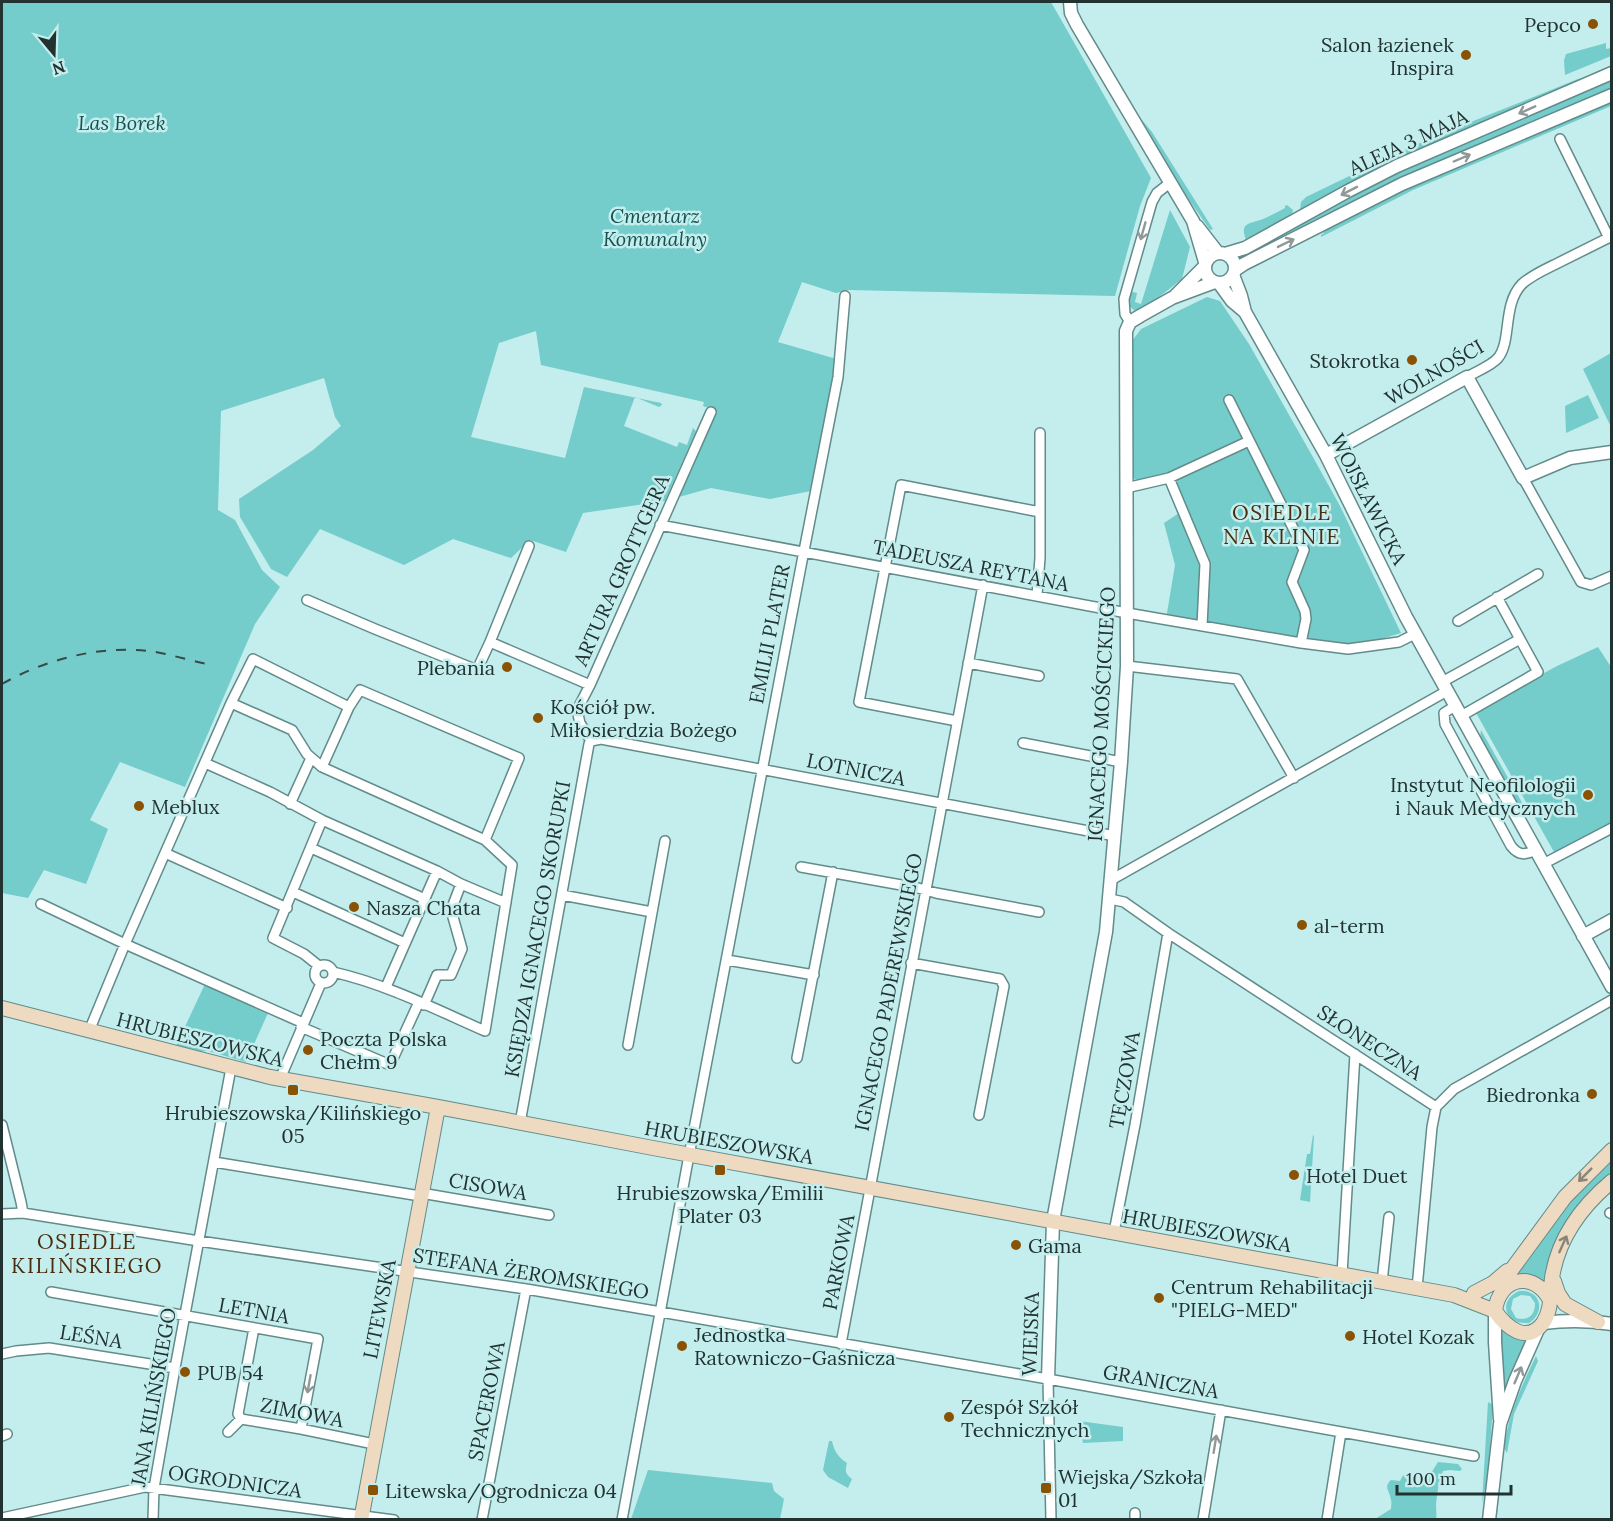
<svg xmlns="http://www.w3.org/2000/svg" width="1613" height="1521" font-family="Lora,serif">
	<style>
		.green { fill: #74cccb; fill-rule: evenodd }
		.lines { fill: none; stroke-linecap: round; stroke-linejoin: round }
		.minor-casing { stroke: #628b8a; stroke-width: 12 }
		.tertiary-casing { stroke: #628b8a; stroke-width: 15 }
		.secondary-casing { stroke: #628b8a; stroke-width: 16 }
		.minor { stroke: #fff; stroke-width: 9 }
		.tertiary { stroke: #fff; stroke-width: 12 }
		.secondary { stroke: #eed9c1; stroke-width: 14 }
		.rail { stroke: #354a49; stroke-width: 2; stroke-dasharray: 10 10; stroke-linecap: butt }
		.oneway { stroke: #909898 }
		.oneway2 { stroke: #888679 }
		.poi-dot { fill: #895303; stroke: #c3eeed; stroke-width: 2 }
		.labels { text-anchor: middle; dominant-baseline: central; stroke-width: 5; stroke-linejoin: round; paint-order: stroke }
		.poi-label { font-size: 20px; fill: #213231; stroke: #c3eeed; text-anchor: start }
		.park-label { font-size: 20px; font-style: italic; fill: #165252; stroke: #c3eeed }
		.street-label { font-size: 20px; fill: #213231; stroke: #c3eeed }
		.neighbourhood-label { font-size: 21px; letter-spacing: 1.5px; fill: #492d0e; stroke: #c3eeed }
	</style>
	<rect width="100%" height="100%" fill="#c3eeed"/>
	<path class="green" d="M 2,2 L 1051,2 L 1151,178 L 1140,206 L 1115,296 L 849,290 L 836,293 L 802,282 L 778,342 L 833,358 L 841,359 L 816,490 L 770,499 L 711,488 L 679,497 L 717,411 L 703,406 L 704,402 L 541,365 L 536,331 L 499,343 L 471,437 L 565,458 L 584,387 L 661,403 L 662,405 L 659,407 L 635,397 L 624,426 L 677,447 L 679,442 L 687,445 L 693,428 L 696,431 L 665,501 L 583,513 L 566,552 L 530,540 L 511,558 L 453,539 L 404,565 L 320,529 L 287,577 L 271,569 L 240,517 L 239,499 L 313,450 L 341,426 L 335,417 L 324,378 L 221,411 L 218,510 L 235,520 L 262,570 L 280,587 L 255,624 L 185,787 L 120,762 L 90,820 L 108,829 L 86,884 L 44,870 L 28,898 L 2,893 Z
		M 1606,43 L 1606,49 L 1611,48 L 1611,56 L 1565,75 L 1564,60 L 1566,54 Z
		M 1611,76 L 1611,90 L 1253,253 L 1251,250 L 1300,222 L 1411,164 Z
		M 1585,78 L 1432,145 L 1300,210 L 1301,202 L 1306,197 C 1341,180 1376,163 1411,147 C 1466,123 1522,102 1578,79 Z
		M 1123,97 L 1152,132 L 1213,229 L 1210,230 L 1167,168 L 1166,162 L 1141,119 Z
		M 1611,99 L 1611,106 L 1413,190 L 1321,237 L 1321,235 L 1324,233 L 1323,232 L 1319,233 L 1323,229 L 1378,200 Z
		M 1287,205 L 1293,210 L 1292,215 L 1247,242 C 1238,222 1250,224 1263,219 C 1270,216 1278,212 1285,208 L 1285,206 Z
		M 1170,210 L 1190,247 L 1182,279 L 1145,308 L 1141,310 L 1134,310 L 1129,306 L 1129,291 L 1137,293 L 1135,302 L 1141,304 Z
		M 1207,297 L 1220,301 L 1249,344 L 1314,459 L 1340,506 L 1401,633 L 1348,649 L 1166,619 L 1175,565 L 1164,523 L 1182,511 L 1169,479 L 1136,480 L 1131,476 L 1129,345 L 1141,329 Z
		M 1611,353 L 1611,427 L 1583,369 Z
		M 1588,395 L 1599,418 L 1566,433 L 1565,406 Z
		M 1598,647 L 1611,667 L 1611,823 L 1554,852 L 1475,711 L 1557,666 Z
		M 1481,730 L 1524,806 L 1519,809 L 1480,738 Z
		M 205,984 L 268,1013 L 246,1062 L 208,1051 L 191,1052 L 175,1048 Z
		M 1313,1135 L 1314,1136 L 1310,1202 L 1300,1200 L 1307,1154 L 1310,1154 Z
		M 1611,1156 L 1611,1175 L 1591,1192 L 1545,1287 L 1512,1279 L 1563,1206 Z
		M 1519,1291 C 1541,1289 1546,1312 1529,1323 C 1505,1325 1497,1301 1519,1291 ZM 1521,1295 L 1530,1296 L 1535,1303 C 1535,1316 1528,1321 1516,1318 L 1511,1309 L 1513,1299 Z
		M 1499,1325 C 1509,1337 1516,1336 1531,1337 L 1502,1398 Z
		M 1536,1356 L 1538,1361 L 1514,1414 L 1507,1453 L 1504,1448 C 1508,1415 1521,1387 1536,1356 Z
		M 1488,1402 L 1493,1405 L 1488,1476 L 1482,1503 Z
		M 1079,1421 L 1123,1427 L 1123,1441 L 1083,1443 Z
		M 829,1441 L 832,1441 C 834,1451 838,1457 847,1463 C 845,1471 845,1474 852,1479 L 848,1488 L 828,1477 L 823,1470 Z
		M 1438,1462 L 1458,1464 L 1462,1469 L 1460,1471 L 1450,1470 L 1443,1471 C 1439,1481 1437,1494 1436,1505 C 1436,1510 1437,1515 1436,1519 L 1375,1519 L 1391,1509 C 1391,1506 1392,1503 1391,1500 C 1390,1491 1383,1487 1391,1480 L 1400,1481 L 1403,1475 C 1412,1479 1420,1485 1429,1480 L 1430,1475 Z
		M 648,1470 L 772,1483 L 774,1491 L 784,1499 L 780,1519 L 631,1519 Z"/>
	<g class="lines">
		<g class="minor-casing">
			<path id="minor" d="M 1560,139 L 1609,238
				M 1130,322 L 1125,314 L 1124,299 L 1152,202 L 1157,193 L 1171,182
				M 1467,377 C 1477,371 1491,366 1498,358 C 1512,341 1502,305 1522,284 C 1532,275 1546,269 1558,263 C 1576,254 1594,245 1612,236
				M 1229,400 L 1304,550 L 1292,582 L 1305,611 L 1306,619 L 1301,643
				M 1169,478 L 1205,564 L 1202,626
				M 1523,478 L 1581,582 L 1591,585 L 1612,576
				M 1126,488 L 1169,478 L 1249,441
				M 660,525 L 1127,613 L 1301,643 L 1348,649 L 1399,642 L 1415,634
				M 1037,595 L 1040,558 L 1040,433
				M 307,600 L 375,629 L 477,670 L 490,642 L 590,685
				M 1458,621 L 1538,574
				M 490,642 L 529,546
				M 968,663 L 1039,676
				M 1127,666 L 1237,679 L 1294,778
				M 1442,682 L 1520,639
				M 231,703 L 292,730 L 307,754 L 322,767 L 485,840 L 519,758 L 360,690 L 349,707 L 322,767
				M 1455,706 L 1444,713 L 1445,724 L 1511,846 C 1519,856 1525,855 1536,850
				M 1461,716 L 1538,672 L 1497,597
				M 957,721 L 859,702 L 901,485 L 1040,512
				M 591,741 L 601,739 L 1115,836
				M 591,741 L 580,723 L 577,710 L 590,685 L 711,412
				M 1023,743 L 1121,762
				M 205,763 L 270,792 L 322,820 L 437,871 L 461,884 L 506,903
				M 290,804 L 311,758
				M 311,848 L 425,899
				M 165,853 L 287,908
				M 1543,864 L 1612,828
				M 801,867 L 918,888 L 936,893 L 1039,912
				M 1111,880 L 1447,691
				M 293,892 L 405,943
				M 562,895 L 652,912
				M 1110,899 L 1124,902 L 1168,933 L 1436,1107 L 1454,1089 L 1612,1000
				M 41,904 L 125,944 L 303,1023
				M 727,960 L 814,975
				M 911,963 L 1000,979 L 1004,986 L 979,1115
				M315 974a9 9 0 1 1 18 0a9 9 0 1 1-18 0Z
				M 319,966 L 304,954 L 273,938 L 322,820
				M 333,972 C 386,984 435,1009 485,1031 L 512,865 L 485,840
				M 386,987 L 437,871
				M 424,1005 L 437,975 L 451,975 L 462,949 L 451,910 L 461,884
				M 301,1027 L 390,1065 L 419,1002
				M 89,1031 L 125,944 L 231,703 L 253,659 L 349,707
				M 628,1045 L 665,841
				M 797,1058 L 833,872
				M 280,1079 L 321,983
				M 520,1123 L 589,744 L 591,741
				M 2,1125 L 21,1202 L 23,1213
				M 214,1162 L 420,1196
				M 421,1193 L 549,1215
				M 1610,1213 L 1612,1214
				M 2,1214 L 23,1213 L 199,1241 L 526,1289 L 655,1311 L 1048,1379 L 1474,1456
				M 1114,1232 L 1135,1125 L 1168,933
				M 1342,1274 L 1355,1054
				M 1382,1282 L 1389,1217
				M 1417,1288 L 1432,1127 L 1436,1107
				M 51,1292 L 318,1339 L 301,1429
				M 841,1344 L 983,585
				M 2,1354 L 16,1351 L 49,1348 L 175,1368
				M 1048,1379 L 1051,1520
				M 241,1419 L 238,1414 L 254,1328
				M 228,1432 L 241,1419 L 301,1429 L 374,1444
				M 2,1436 L 7,1434
				M 1135,1513 L 1135,1520
				M 2,1518 L 145,1487 L 394,1520
				M 153,1520 L 154,1488 L 175,1368 L 231,1068
				M 482,1520 L 526,1289
				M 622,1520 L 687,1166 L 802,561 L 838,377 L 845,296
				M 1203,1520 L 1221,1410
				M 1327,1520 L 1341,1432"/>
		</g>
		<g class="tertiary-casing">
			<path id="tertiary" d="M 1070,2 L 1071,13 L 1077,25 L 1193,221 L 1205,262
				M 1197,226 L 1218,253
				M1205 268a15 15 0 1 1 30 0a15 15 0 1 1-30 0Z
				M 1225,254 L 1245,248 L 1348,191 L 1397,166 L 1612,73
				M 1235,270 L 1244,264 L 1402,184 L 1612,95
				M 1233,275 L 1241,296 L 1245,312
				M 1219,283 L 1232,301 L 1245,312 L 1326,455 L 1406,617 L 1612,987
				M 1175,296 L 1204,267
				M 1326,455 L 1467,377 L 1523,478 L 1570,458 L 1612,452
				M 1583,936 L 1612,920
				M 1495,1311 L 1495,1342 L 1500,1419
				M 1543,1323 C 1567,1320 1588,1320 1612,1324
				M 1048,1379 L 1053,1221 L 1106,932 L 1121,762 L 1127,666 L 1126,331 L 1130,322 L 1140,316 L 1172,298 L 1215,282
				M 1489,1520 L 1500,1424 L 1515,1381 L 1539,1327"/>
		</g>
		<g class="secondary-casing">
			<path id="secondary" d="M 2,1008 L 270,1077 L 438,1107 L 653,1148 L 1454,1295 L 1495,1311
				M 1554,1281 L 1558,1293 L 1565,1304 L 1598,1322
				M 1502,1289 L 1507,1276 L 1565,1197 L 1612,1150
				M 1474,1293 L 1493,1283 L 1507,1271
				M 1550,1300 C 1534,1270 1499,1277 1495,1311 C 1506,1327 1527,1345 1543,1323 C 1552,1310 1550,1293 1552,1278 C 1558,1238 1581,1207 1612,1181
				M 361,1520 L 438,1107"/>
		</g>
		<use href="#minor" class="minor"/>
		<use href="#tertiary" class="tertiary"/>
		<use href="#secondary" class="secondary"/>
		<path class="rail" d="M 2,684 C 44,660 99,645 149,651 C 170,654 191,661 212,665"/>
	</g>
	<defs><path id="oneway-shaft" d="M-6 0H5M1.5-3L5.5 0L1.5 3" fill="none" stroke-width="1.6" stroke-linecap="round" stroke-linejoin="round" transform="scale(1.5)"/></defs>
	<g class="oneway">
		<use href="#oneway-shaft" transform="translate(1527 110) rotate(156)"/>
		<use href="#oneway-shaft" transform="translate(1462 158) rotate(-23)"/>
		<use href="#oneway-shaft" transform="translate(1349 191) rotate(153)"/>
		<use href="#oneway-shaft" transform="translate(1143 231) rotate(106)"/>
		<use href="#oneway-shaft" transform="translate(1286 243) rotate(-26)"/>
		<use href="#oneway-shaft" transform="translate(1518 1375) rotate(-67)"/>
		<use href="#oneway-shaft" transform="translate(309 1384) rotate(100)"/>
		<use href="#oneway-shaft" transform="translate(1215 1444) rotate(-81)"/>
	</g>
	<g class="oneway2">
		<use href="#oneway-shaft" transform="translate(1585 1175) rotate(135)"/>
		<use href="#oneway-shaft" transform="translate(1563 1244) rotate(-66)"/>
	</g>
	<g class="poi-dot">
		<circle cx="1593" cy="24" r="6"/>
		<circle cx="1466" cy="55" r="6"/>
		<circle cx="1412" cy="360" r="6"/>
		<circle cx="507" cy="667" r="6"/>
		<circle cx="538" cy="718" r="6"/>
		<circle cx="1588" cy="795" r="6"/>
		<circle cx="139" cy="806" r="6"/>
		<circle cx="354" cy="907" r="6"/>
		<circle cx="1302" cy="925" r="6"/>
		<circle cx="308" cy="1050" r="6"/>
		<rect x="287" y="1084" width="12" height="12" rx="3"/>
		<circle cx="1592" cy="1094" r="6"/>
		<rect x="714" y="1164" width="12" height="12" rx="3"/>
		<circle cx="1294" cy="1175" r="6"/>
		<circle cx="1016" cy="1245" r="6"/>
		<circle cx="1159" cy="1298" r="6"/>
		<circle cx="1350" cy="1336" r="6"/>
		<circle cx="682" cy="1346" r="6"/>
		<circle cx="185" cy="1372" r="6"/>
		<circle cx="949" cy="1417" r="6"/>
		<rect x="1040" y="1482" width="12" height="12" rx="3"/>
		<rect x="367" y="1484" width="12" height="12" rx="3"/>
	</g>
	<g class="labels">
		<g class="poi-label">
			<text x="1581" y="24" text-anchor="end">Pepco</text>
			<text x="1454" y="44" text-anchor="end">Salon łazienek<tspan x="1454" dy="23">Inspira</tspan></text>
			<text x="1400" y="360" text-anchor="end">Stokrotka</text>
			<text x="495" y="667" text-anchor="end">Plebania</text>
			<text x="550" y="706">Kościół pw.<tspan x="550" dy="23">Miłosierdzia Bożego</tspan></text>
			<text x="1576" y="784" text-anchor="end">Instytut Neofilologii<tspan x="1576" dy="23">i Nauk Medycznych</tspan></text>
			<text x="151" y="806">Meblux</text>
			<text x="366" y="907">Nasza Chata</text>
			<text x="1314" y="925">al-term</text>
			<text x="320" y="1038">Poczta Polska<tspan x="320" dy="23">Chełm 9</tspan></text>
			<text x="1580" y="1094" text-anchor="end">Biedronka</text>
			<text x="293" y="1112" text-anchor="middle">Hrubieszowska/Kilińskiego<tspan x="293" dy="23">05</tspan></text>
			<text x="1306" y="1175">Hotel Duet</text>
			<text x="720" y="1192" text-anchor="middle">Hrubieszowska/Emilii<tspan x="720" dy="23">Plater 03</tspan></text>
			<text x="1028" y="1245">Gama</text>
			<text x="1171" y="1286">Centrum Rehabilitacji<tspan x="1171" dy="23">"PIELG-MED"</tspan></text>
			<text x="694" y="1334">Jednostka<tspan x="694" dy="23">Ratowniczo-Gaśnicza</tspan></text>
			<text x="1362" y="1336">Hotel Kozak</text>
			<text x="197" y="1372">PUB 54</text>
			<text x="961" y="1406">Zespół Szkół<tspan x="961" dy="23">Technicznych</tspan></text>
			<text x="1058" y="1476">Wiejska/Szkoła<tspan x="1058" dy="23">01</tspan></text>
			<text x="385" y="1490">Litewska/Ogrodnicza 04</text>
		</g>
		<g class="park-label">
			<text x="122" y="122">Las Borek</text>
			<text x="655" y="215">Cmentarz<tspan x="655" dy="23">Komunalny</tspan></text>
		</g>
		<g class="street-label">
			<text transform="translate(1408 142) rotate(-25)">ALEJA 3 MAJA</text>
			<text transform="translate(1434 372) rotate(-30)">WOLNOŚCI</text>
			<text transform="translate(1369 499) rotate(63)">WOJSŁAWICKA</text>
			<text transform="translate(971 565) rotate(11)">TADEUSZA REYTANA</text>
			<text transform="translate(621 570) rotate(-66)">ARTURA GROTTGERA</text>
			<text transform="translate(769 634) rotate(-79)">EMILII PLATER</text>
			<text transform="translate(1101 714) rotate(-87)">IGNACEGO MOŚCICKIEGO</text>
			<text transform="translate(856 769) rotate(11)">LOTNICZA</text>
			<text transform="translate(537 929) rotate(-80)">KSIĘDZA IGNACEGO SKORUPKI</text>
			<text transform="translate(888 992) rotate(-79)">IGNACEGO PADEREWSKIEGO</text>
			<text transform="translate(200 1039) rotate(14)">HRUBIESZOWSKA</text>
			<text transform="translate(1370 1042) rotate(33)">SŁONECZNA</text>
			<text transform="translate(1124 1080) rotate(-80)">TĘCZOWA</text>
			<text transform="translate(729 1142) rotate(10)">HRUBIESZOWSKA</text>
			<text transform="translate(488 1186) rotate(10)">CISOWA</text>
			<text transform="translate(1207 1230) rotate(10)">HRUBIESZOWSKA</text>
			<text transform="translate(838 1262) rotate(-79)">PARKOWA</text>
			<text transform="translate(531 1273) rotate(9)">STEFANA ŻEROMSKIEGO</text>
			<text transform="translate(379 1309) rotate(-79)">LITEWSKA</text>
			<text transform="translate(254 1310) rotate(10)">LETNIA</text>
			<text transform="translate(1030 1334) rotate(-88)">WIEJSKA</text>
			<text transform="translate(91 1336) rotate(9)">LEŚNA</text>
			<text transform="translate(1161 1381) rotate(10)">GRANICZNA</text>
			<text transform="translate(153 1397) rotate(-80)">JANA KILIŃSKIEGO</text>
			<text transform="translate(486 1401) rotate(-79)">SPACEROWA</text>
			<text transform="translate(302 1412) rotate(11)">ZIMOWA</text>
			<text transform="translate(235 1481) rotate(8)">OGRODNICZA</text>
		</g>
		<g class="neighbourhood-label">
			<text x="1282" y="512">OSIEDLE<tspan x="1282" dy="24">NA KLINIE</tspan></text>
			<text x="87" y="1241">OSIEDLE<tspan x="87" dy="24">KILIŃSKIEGO</tspan></text>
		</g>
	</g>
	<rect width="1613" height="1521" fill="none" stroke="#213231" stroke-width="6"/>
	<g transform="translate(54 54) rotate(161)" stroke="#c3eeed" stroke-width="4.5" paint-order="stroke">
	<path d="M0-4.5L10 22L0 15L-10 22Z" fill="#213231"/>
	<text y="-9" font-size="16" font-weight="bold" text-anchor="middle" fill="#213231">N</text>
	</g>
	<path d="M1397 1485v9h114v-9" fill="none" stroke="#213231" stroke-width="3"/>
	<text x="1406" y="1485" font-size="18" fill="#213231" stroke="#c3eeed" stroke-width="4.5" paint-order="stroke">100 m</text>
</svg>
